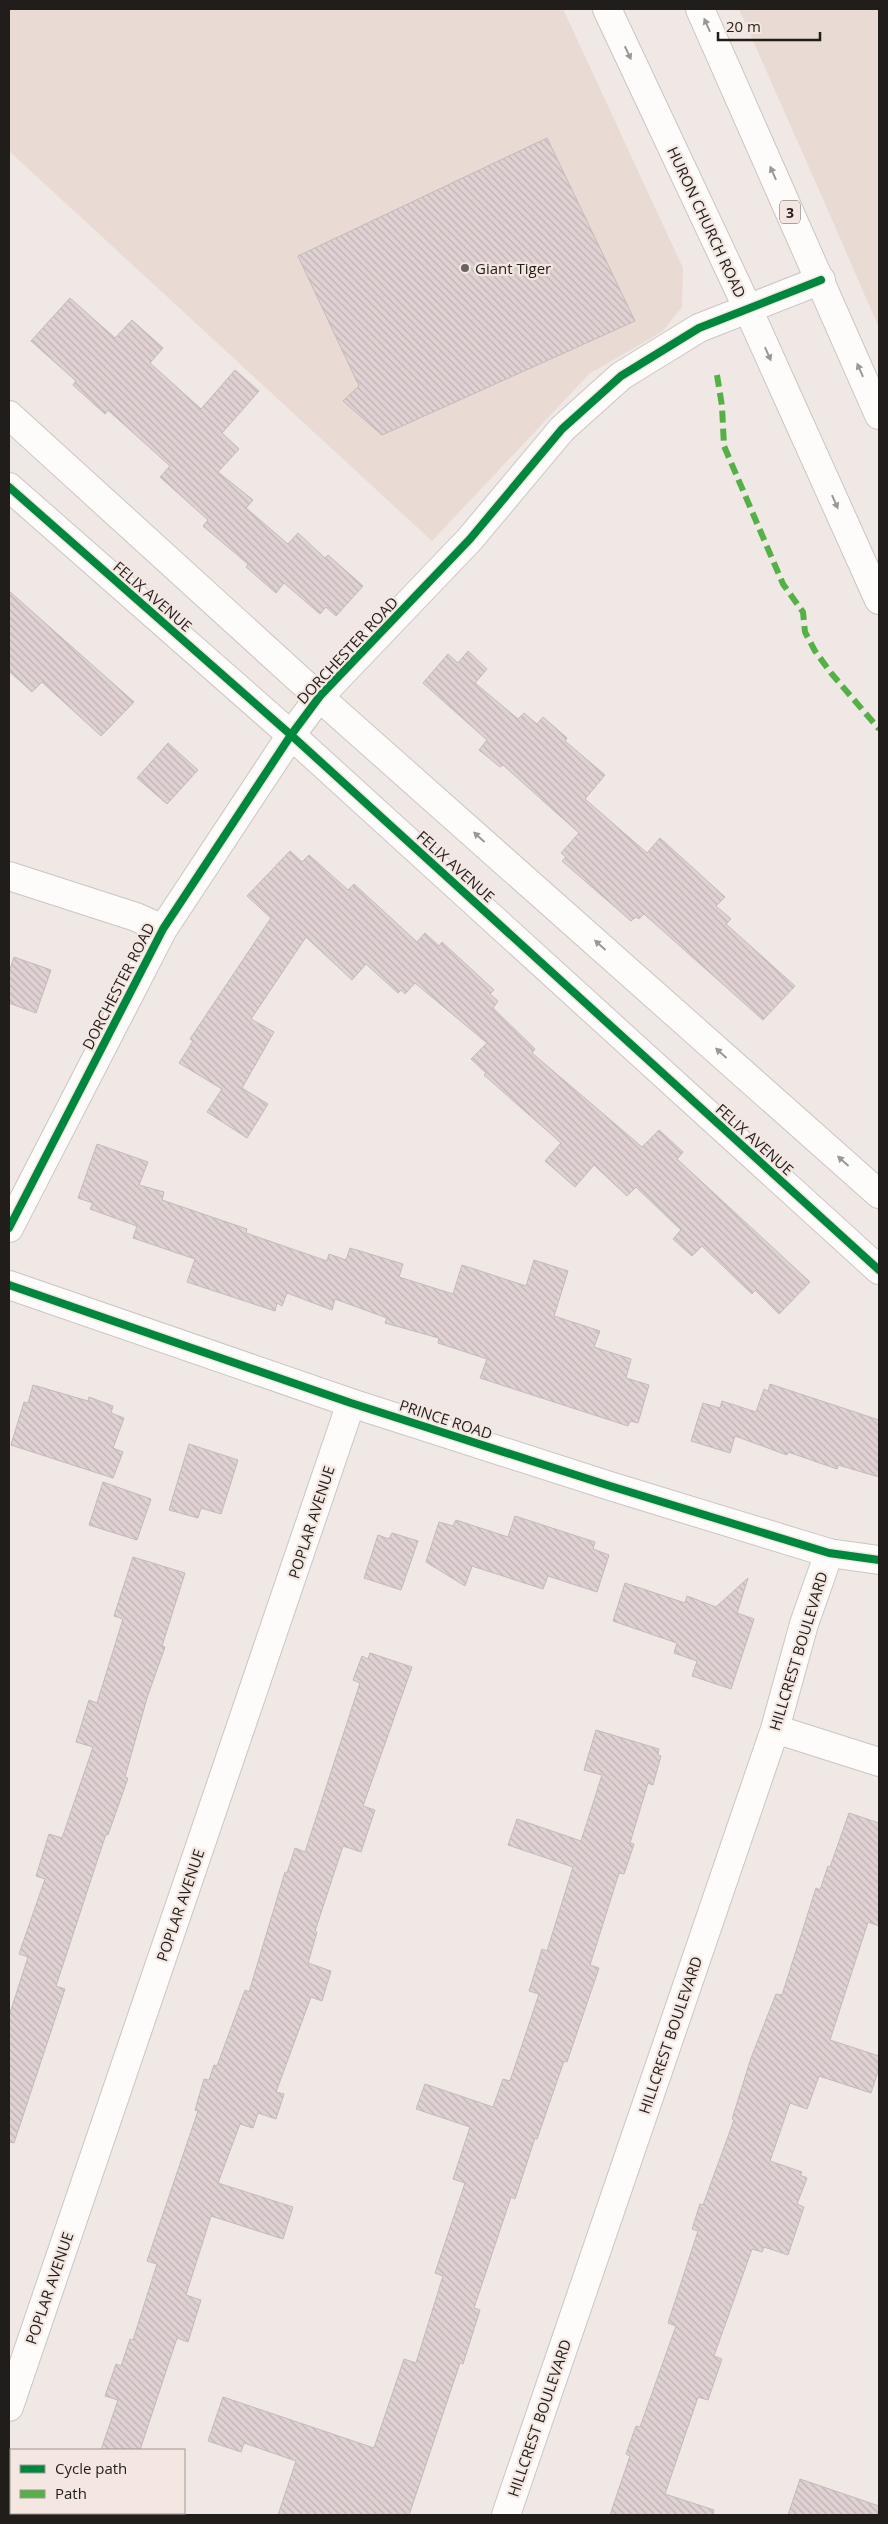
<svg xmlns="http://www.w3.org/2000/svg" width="888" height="2524" font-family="'Open Sans',sans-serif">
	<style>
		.built { fill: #e9dad4 }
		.building { fill: url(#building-back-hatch); stroke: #c1bbbb }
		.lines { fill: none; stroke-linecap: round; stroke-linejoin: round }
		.minor-casing { stroke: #cbc5c3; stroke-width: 30 }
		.tertiary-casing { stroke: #cbc5c3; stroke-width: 30 }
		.trunk-casing { stroke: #cbc5c3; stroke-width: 30 }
		.minor { stroke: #fdfcfb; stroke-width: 28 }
		.tertiary { stroke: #fdfcfb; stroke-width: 28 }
		.trunk { stroke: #fdfcfb; stroke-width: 28 }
		.quiet { stroke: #55b145; stroke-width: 6; stroke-dasharray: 12 6; stroke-linecap: butt }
		.cycleway-casing { stroke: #f4e7e1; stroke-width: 11 }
		.cycleway { stroke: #00873e; stroke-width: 8 }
		.oneway { fill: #9a9896 }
		.poi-dot { fill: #696462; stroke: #f4e7e1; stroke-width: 2 }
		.labels { text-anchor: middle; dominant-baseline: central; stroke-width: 4.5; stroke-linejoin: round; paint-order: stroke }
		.shield { fill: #f4e7e1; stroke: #605a56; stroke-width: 1 }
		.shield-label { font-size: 14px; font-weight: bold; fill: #211d1b }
		.street-label { font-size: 15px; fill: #211d1b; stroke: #f4e7e1 }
		.poi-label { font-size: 15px; fill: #211d1b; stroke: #f4e7e1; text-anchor: start }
	</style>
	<defs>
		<pattern id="building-back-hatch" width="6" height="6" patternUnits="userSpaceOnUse" patternTransform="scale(1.25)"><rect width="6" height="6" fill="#e0d1d3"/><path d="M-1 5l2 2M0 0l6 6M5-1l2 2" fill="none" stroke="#c0b3b5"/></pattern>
	</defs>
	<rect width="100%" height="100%" fill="#f0e8e5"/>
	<path class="built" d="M 9,9 L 563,9 L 683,268 L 682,307 L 663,331 L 589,374 L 432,541 L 9,151 Z
		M 739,9 L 879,9 L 879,328 L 830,215 Z"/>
	<path class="building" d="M 547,138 L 635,321 L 382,435 L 343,401 L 359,386 L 298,256 Z
		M 70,298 L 115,338 L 132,320 L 163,348 L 150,363 L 201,409 L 235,370 L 259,391 L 222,433 L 239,449 L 218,472 L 253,500 L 246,508 L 288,544 L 298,533 L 325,558 L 328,555 L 363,586 L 336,616 L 326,607 L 320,614 L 284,583 L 276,593 L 246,567 L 248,564 L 203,526 L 208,520 L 160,477 L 170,466 L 108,410 L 105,414 L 73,385 L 76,381 L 31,341 Z
		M 9,591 L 134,702 L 101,736 L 42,682 L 32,692 L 9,671 Z
		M 468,651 L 487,669 L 475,683 L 518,719 L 524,713 L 537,724 L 543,717 L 567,738 L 565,741 L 605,775 L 585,799 L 647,853 L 660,838 L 725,897 L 716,906 L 731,919 L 726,924 L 795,986 L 763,1020 L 644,914 L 639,919 L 636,917 L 631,921 L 562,861 L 566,857 L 561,853 L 579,833 L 503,765 L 500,767 L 479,750 L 487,740 L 423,683 L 448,654 L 458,663 Z
		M 168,743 L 198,770 L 167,804 L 137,778 Z
		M 290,851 L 302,862 L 309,855 L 348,890 L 354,884 L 417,942 L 425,933 L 439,946 L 442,942 L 494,990 L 490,994 L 498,1001 L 493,1008 L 535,1049 L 532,1053 L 642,1147 L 659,1130 L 683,1152 L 677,1159 L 810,1282 L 779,1314 L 755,1290 L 752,1294 L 702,1246 L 692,1256 L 673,1239 L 681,1230 L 636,1187 L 627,1196 L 594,1165 L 575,1187 L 545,1161 L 561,1143 L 484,1075 L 486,1073 L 471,1059 L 487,1043 L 415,983 L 405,994 L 401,990 L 398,993 L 366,964 L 352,980 L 306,937 L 251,1019 L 274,1032 L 242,1088 L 268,1104 L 247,1138 L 207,1112 L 222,1089 L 179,1063 L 193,1041 L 190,1039 L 271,918 L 247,896 Z
		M 14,957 L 51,970 L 36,1013 L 9,1003 L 9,972 Z
		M 97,1144 L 148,1162 L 139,1185 L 164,1192 L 162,1200 L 247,1229 L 246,1233 L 327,1261 L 329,1254 L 346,1260 L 350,1248 L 403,1264 L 399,1277 L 453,1294 L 462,1265 L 526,1286 L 534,1260 L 568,1271 L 554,1316 L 600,1331 L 594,1347 L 631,1359 L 626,1378 L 649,1385 L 638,1423 L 630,1421 L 628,1426 L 480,1378 L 487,1359 L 438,1343 L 439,1338 L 385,1323 L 387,1318 L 335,1299 L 332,1310 L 287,1293 L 282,1306 L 277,1303 L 275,1311 L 187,1282 L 195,1259 L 133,1238 L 137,1226 L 90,1209 L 93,1203 L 78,1198 Z
		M 770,1384 L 879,1420 L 879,1477 L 838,1465 L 837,1469 L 788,1452 L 787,1455 L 735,1436 L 730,1453 L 691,1441 L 703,1403 L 720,1408 L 722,1401 L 756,1412 L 764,1389 L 768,1391 Z
		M 33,1385 L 88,1401 L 89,1397 L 113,1406 L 111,1413 L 124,1418 L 113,1448 L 123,1452 L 113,1478 L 11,1445 L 24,1402 L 28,1403 Z
		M 189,1444 L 238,1460 L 221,1514 L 201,1508 L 198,1518 L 169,1510 Z
		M 103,1482 L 151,1499 L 137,1540 L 89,1525 Z
		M 515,1516 L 595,1542 L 593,1549 L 609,1555 L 597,1592 L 548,1576 L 543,1589 L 472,1566 L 465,1586 L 426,1562 L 439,1522 L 453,1526 L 456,1520 L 508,1537 Z
		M 392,1533 L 418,1541 L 401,1590 L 364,1578 L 378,1535 L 389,1539 Z
		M 133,1557 L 185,1573 L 162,1646 L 165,1647 L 147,1698 L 125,1777 L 128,1778 L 108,1835 L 106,1834 L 56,1986 L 65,1989 L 14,2143 L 9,2142 L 9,2016 L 28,1957 L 19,1954 L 45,1879 L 36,1876 L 49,1834 L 62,1838 L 93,1747 L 76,1742 L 89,1700 L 97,1703 L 123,1619 L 114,1616 Z
		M 748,1578 L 737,1613 L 754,1619 L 731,1689 L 692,1676 L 697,1661 L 674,1653 L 677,1643 L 613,1621 L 625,1583 L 685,1603 L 687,1596 L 716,1607 Z
		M 370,1653 L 412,1667 L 363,1806 L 375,1810 L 361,1852 L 343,1846 L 315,1931 L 317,1932 L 308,1963 L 331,1971 L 322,2001 L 311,1997 L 276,2092 L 284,2094 L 276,2119 L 258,2113 L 253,2128 L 240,2124 L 218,2183 L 293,2207 L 283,2239 L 211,2216 L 186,2295 L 201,2300 L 188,2342 L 177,2338 L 140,2450 L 101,2450 L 118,2400 L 105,2396 L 116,2364 L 121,2366 L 130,2339 L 133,2340 L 157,2264 L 147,2261 L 198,2111 L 195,2110 L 204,2079 L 209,2080 L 214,2065 L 217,2066 L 245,1990 L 249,1992 L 285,1872 L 287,1873 L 295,1848 L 305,1852 L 360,1683 L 353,1680 L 362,1656 L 368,1659 Z
		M 596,1730 L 659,1749 L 658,1755 L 661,1756 L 653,1785 L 648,1783 L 630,1843 L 634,1844 L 624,1874 L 619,1873 L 590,1965 L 599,1968 L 567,2062 L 564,2061 L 537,2139 L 535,2138 L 515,2199 L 511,2197 L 474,2308 L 480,2310 L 463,2364 L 460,2363 L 409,2515 L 278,2515 L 296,2461 L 244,2443 L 241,2452 L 208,2441 L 223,2397 L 374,2448 L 404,2359 L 416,2363 L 443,2276 L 435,2273 L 465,2183 L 453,2179 L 470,2127 L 416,2109 L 425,2084 L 493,2107 L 503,2079 L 510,2081 L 539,1994 L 529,1991 L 542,1949 L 547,1951 L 573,1867 L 508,1845 L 517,1819 L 581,1841 L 602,1775 L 584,1770 Z
		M 849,1813 L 879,1823 L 879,1926 L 868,1922 L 830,2040 L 879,2056 L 879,2068 L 871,2093 L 819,2076 L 807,2109 L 790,2103 L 770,2161 L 802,2172 L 800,2175 L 807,2178 L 797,2204 L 804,2207 L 788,2255 L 764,2247 L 762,2252 L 752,2249 L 714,2356 L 722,2359 L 708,2400 L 698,2397 L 665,2494 L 714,2510 L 713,2515 L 610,2515 L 630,2456 L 626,2454 L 636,2426 L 640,2427 L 676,2326 L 668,2323 L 698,2231 L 692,2229 L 700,2204 L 703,2205 L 734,2120 L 732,2119 L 751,2058 L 776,1994 L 782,1995 L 816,1888 L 820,1890 L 828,1866 L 830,1867 Z
		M 800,2479 L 879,2506 L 879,2515 L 788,2515 Z"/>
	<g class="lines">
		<g class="minor-casing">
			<path id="minor" d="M 9,415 L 300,680 L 879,1194
				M 9,487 L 291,735 L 879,1270
				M 9,876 L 136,917 L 163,929
				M 9,1228 L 163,929 L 291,735 L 320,696 L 470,539 L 562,429 L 621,376 L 699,328 L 821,280
				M 775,1729 L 879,1762
				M 9,2407 L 351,1403
				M 506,2515 L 775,1729 L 804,1624 L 829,1553"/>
		</g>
		<g class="tertiary-casing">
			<path id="tertiary" d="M 9,1285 L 351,1403 L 610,1486 L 829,1553 L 879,1560"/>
		</g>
		<g class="trunk-casing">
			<path id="trunk" d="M 607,9 L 748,309 L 879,600
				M 700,9 L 879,415"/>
		</g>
		<use href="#minor" class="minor"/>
		<use href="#tertiary" class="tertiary"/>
		<use href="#trunk" class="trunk"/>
		<path class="quiet" d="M 717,375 L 722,406 L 724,446 L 783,584 L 803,612 L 805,632 L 815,651 L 831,673 L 879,729"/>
		<g class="cycleway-casing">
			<path id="cycleway" d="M 9,487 L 291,735 L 879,1270
				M 9,1228 L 163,929 L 291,735 L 320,696 L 470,539 L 562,429 L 621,376 L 699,328 L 821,280
				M 9,1285 L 351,1403 L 610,1486 L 829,1553 L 879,1560"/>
		</g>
		<use href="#cycleway" class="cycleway"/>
	</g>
	<defs><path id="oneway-solid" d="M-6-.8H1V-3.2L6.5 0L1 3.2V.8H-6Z" transform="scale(1.25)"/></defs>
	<g class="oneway">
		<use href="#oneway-solid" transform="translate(707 25) rotate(-114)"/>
		<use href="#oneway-solid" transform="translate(628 53) rotate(65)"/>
		<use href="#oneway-solid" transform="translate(773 173) rotate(-114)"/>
		<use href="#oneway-solid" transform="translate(768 354) rotate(66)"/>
		<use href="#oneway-solid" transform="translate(860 370) rotate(-114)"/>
		<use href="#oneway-solid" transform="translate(835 502) rotate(66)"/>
		<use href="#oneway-solid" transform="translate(479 837) rotate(-138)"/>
		<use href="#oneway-solid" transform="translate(600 945) rotate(-138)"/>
		<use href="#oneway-solid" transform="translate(721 1053) rotate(-138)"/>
		<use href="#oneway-solid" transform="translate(843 1161) rotate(-138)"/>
	</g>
	<circle class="poi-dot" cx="465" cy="268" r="5"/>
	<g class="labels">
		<rect class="shield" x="780" y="200.5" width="20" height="23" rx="4"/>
		<g class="shield-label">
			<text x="790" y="212">3</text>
		</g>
		<g class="street-label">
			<text transform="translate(707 222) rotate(65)">HURON CHURCH ROAD</text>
			<text transform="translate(153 596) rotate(41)">FELIX AVENUE</text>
			<text transform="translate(347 650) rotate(-47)">DORCHESTER ROAD</text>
			<text transform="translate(456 866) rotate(42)">FELIX AVENUE</text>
			<text transform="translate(118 986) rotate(-63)">DORCHESTER ROAD</text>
			<text transform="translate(755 1139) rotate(42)">FELIX AVENUE</text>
			<text transform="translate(446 1419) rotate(18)">PRINCE ROAD</text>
			<text transform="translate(311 1522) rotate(-72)">POPLAR AVENUE</text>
			<text transform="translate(798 1651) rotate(-73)">HILLCREST BOULEVARD</text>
			<text transform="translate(180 1905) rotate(-71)">POPLAR AVENUE</text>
			<text transform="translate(670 2035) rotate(-71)">HILLCREST BOULEVARD</text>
			<text transform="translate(49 2288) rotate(-71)">POPLAR AVENUE</text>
			<text transform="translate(539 2418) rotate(-71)">HILLCREST BOULEVARD</text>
		</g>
		<g class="poi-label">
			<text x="475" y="268">Giant Tiger</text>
		</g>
	</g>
	<rect width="888" height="2524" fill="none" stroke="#211d1b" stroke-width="20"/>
	<rect x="10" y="2449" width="175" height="65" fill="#f4e7e1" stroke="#a09692"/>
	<rect x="20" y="2465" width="25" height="8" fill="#00873e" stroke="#a09692"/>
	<text x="55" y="2474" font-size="15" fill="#211d1b">Cycle path</text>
	<rect x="20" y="2490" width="25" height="8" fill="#55b145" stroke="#a09692"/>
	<text x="55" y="2499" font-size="15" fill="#211d1b">Path</text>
	<path d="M718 32v8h102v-8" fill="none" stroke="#211d1b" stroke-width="2.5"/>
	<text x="726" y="32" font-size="15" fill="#211d1b" stroke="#f4e7e1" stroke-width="4" paint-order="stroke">20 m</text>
</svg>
